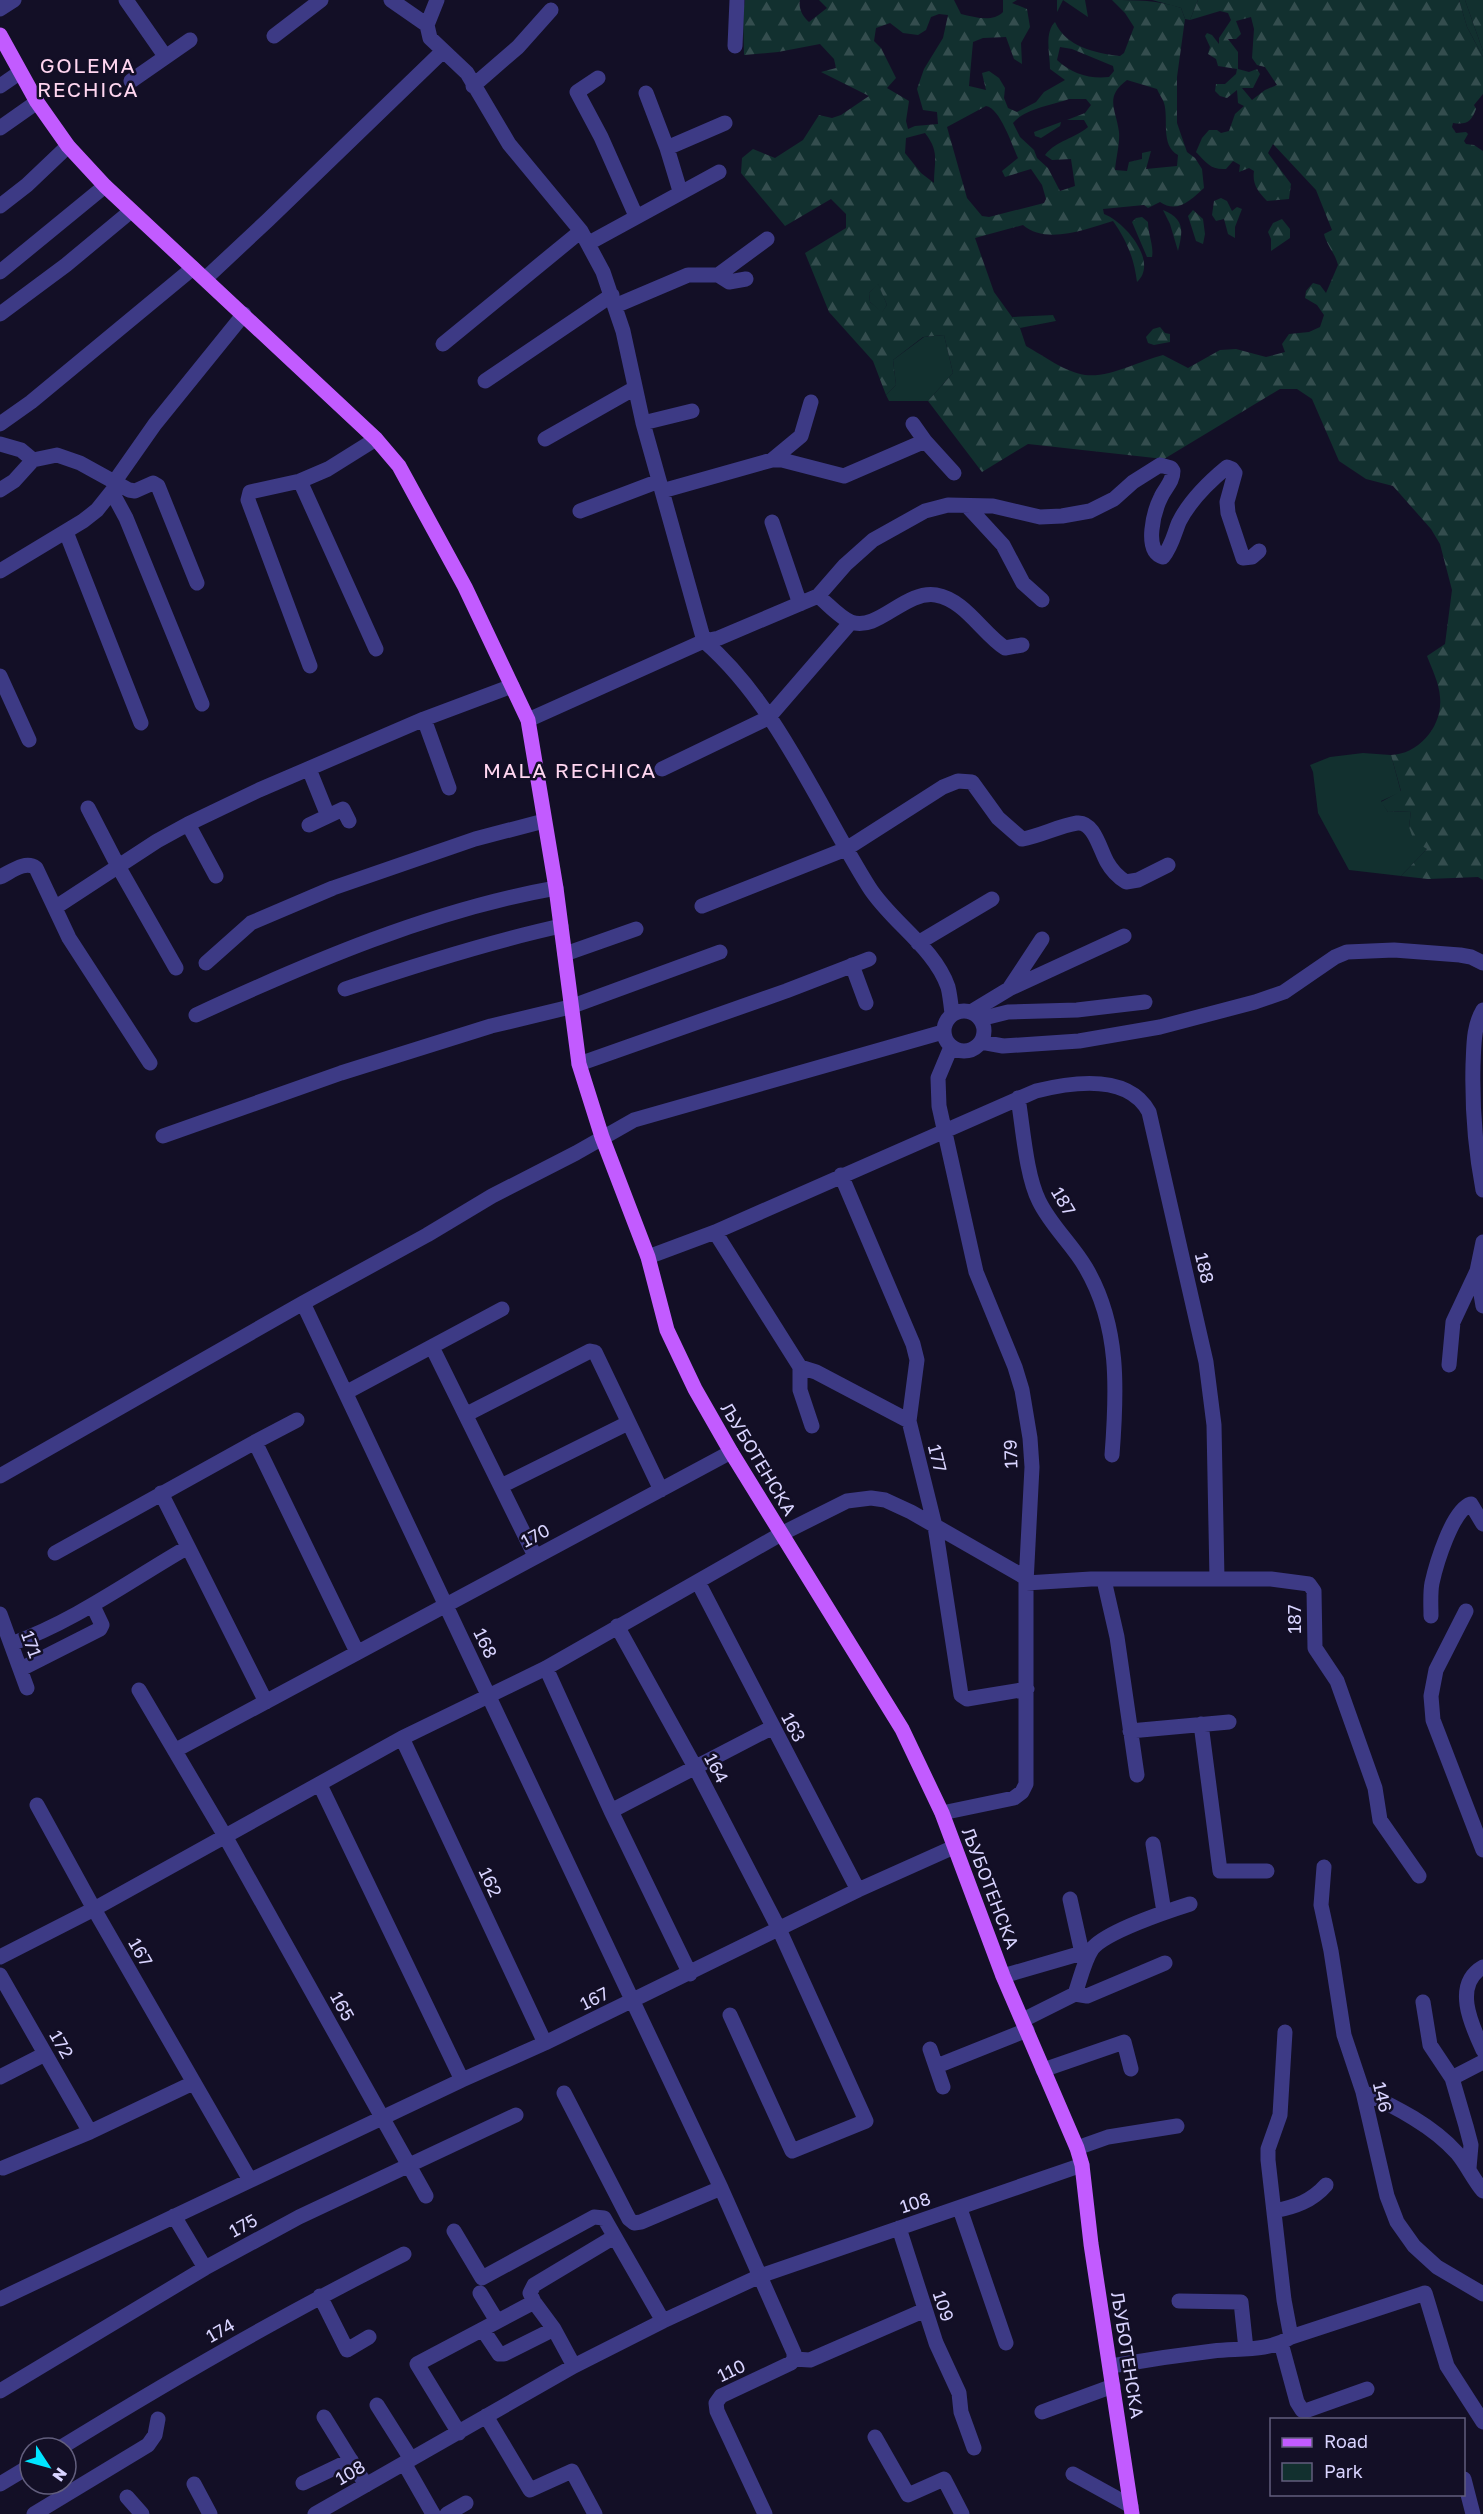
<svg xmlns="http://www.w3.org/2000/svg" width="1483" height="2514" font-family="'Golos Text',sans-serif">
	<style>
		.green { fill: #12302f }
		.forest { fill: url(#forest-firs); fill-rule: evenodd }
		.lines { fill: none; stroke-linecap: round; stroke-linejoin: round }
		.minor { stroke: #3d3a85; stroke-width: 15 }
		.major { stroke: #c25bff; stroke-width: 15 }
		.labels { text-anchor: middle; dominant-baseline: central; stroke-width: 5; stroke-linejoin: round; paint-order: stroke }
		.street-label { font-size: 18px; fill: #d9d4ff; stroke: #130f26 }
		.quarter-label { font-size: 21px; letter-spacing: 1.5px; fill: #ffd6f0; stroke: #130f26 }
	</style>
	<defs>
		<pattern id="forest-firs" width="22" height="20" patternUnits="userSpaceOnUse" patternTransform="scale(1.5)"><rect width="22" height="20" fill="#12302f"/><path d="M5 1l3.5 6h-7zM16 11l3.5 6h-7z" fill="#344d4e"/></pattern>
	</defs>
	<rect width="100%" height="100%" fill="#130f26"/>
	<path class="green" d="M 1152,0 L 1198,0 L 1190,20 L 1185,19 L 1181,8 Z
		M 1459,0 L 1465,0 L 1483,51 L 1483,57 L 1467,27 Z
		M 878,283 L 887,305 L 882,313 L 870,302 L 869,293 Z
		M 1053,315 L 1056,321 L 1020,328 L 1012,317 Z
		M 944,335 L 953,373 L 928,401 L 889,401 L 886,395 L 896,385 L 893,360 L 924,337 Z
		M 1363,753 L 1391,755 L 1401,792 L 1381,801 L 1388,812 L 1411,811 L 1409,827 L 1427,849 L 1401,876 L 1349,870 L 1318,813 L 1313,772 L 1310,765 L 1330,757 Z"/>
	<path class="forest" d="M 745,0 L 800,0 C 798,8 803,17 809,22 L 827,8 L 819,0 L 954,0 L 961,14 C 975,17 992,23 1003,12 L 1003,0 L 1017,0 L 1012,3 L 1027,9 L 1030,27 L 1021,43 L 1022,64 L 1014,59 L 1006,37 L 983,38 L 973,42 L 969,86 L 986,90 L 982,73 L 989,71 L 999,78 L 1005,88 L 1004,98 L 1008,108 L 1017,112 L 1036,102 L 1044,92 L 1065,80 L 1050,69 C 1050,54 1044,33 1055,22 C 1066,47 1095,53 1120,56 L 1124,53 L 1134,27 L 1125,13 L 1112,0 C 1136,0 1158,0 1181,8 L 1185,19 L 1177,77 L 1177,123 L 1187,152 L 1195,158 L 1202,169 L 1204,188 C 1191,200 1177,214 1160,202 L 1148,208 L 1144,205 L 1103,209 L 1104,214 C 1125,222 1159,262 1137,282 C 1134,258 1127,241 1113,221 C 1087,229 1046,245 1023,225 L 975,238 L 994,292 L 1020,328 L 1026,346 C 1044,356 1065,372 1085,375 C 1110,378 1139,361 1163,355 L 1188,368 L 1220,350 L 1236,349 L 1266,357 L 1285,352 L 1282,344 L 1289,334 L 1309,332 L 1320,327 L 1324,315 L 1317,305 L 1305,298 L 1306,291 L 1313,283 L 1320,285 L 1326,293 L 1338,265 C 1335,253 1327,246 1324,234 L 1332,230 L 1316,190 L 1273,144 L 1268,153 L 1291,184 L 1289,199 L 1267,201 C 1258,192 1252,184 1254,171 L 1249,168 L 1239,172 L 1240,165 L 1233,161 L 1226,169 C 1210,170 1206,162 1196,152 L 1202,138 L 1209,130 L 1217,130 L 1221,133 L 1229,131 L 1235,114 L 1244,106 L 1238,103 L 1237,90 L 1227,98 L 1220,96 L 1215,91 L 1216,84 L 1225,84 L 1236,74 L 1237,69 L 1218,66 L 1216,59 L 1208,54 L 1210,47 L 1205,36 L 1207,33 L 1212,35 L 1219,44 L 1219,38 L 1231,20 L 1228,13 L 1220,11 L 1190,20 L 1198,0 L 1459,0 L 1467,27 L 1483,57 L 1483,94 L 1474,105 L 1476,109 C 1471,122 1467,125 1453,123 L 1452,127 L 1456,133 L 1466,132 L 1468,134 L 1464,141 L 1466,144 L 1474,145 L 1483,151 L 1483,880 L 1478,877 L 1428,879 L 1401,876 L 1427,849 L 1414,841 L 1409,827 L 1411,811 L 1388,812 L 1381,802 L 1401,791 L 1391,755 C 1419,754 1443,726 1440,697 C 1439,683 1432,669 1427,656 L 1445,644 L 1452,590 L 1440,544 L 1431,529 L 1393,486 L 1366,479 L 1339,461 L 1312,399 L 1297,389 L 1280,389 L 1164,459 L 1028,444 L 982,472 L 928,401 L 953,373 L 944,335 L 923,337 L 893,360 L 896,385 L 886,395 L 873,361 L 829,312 L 805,253 L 846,228 L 846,214 L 831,199 L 785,226 L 741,173 L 742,158 L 753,149 L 775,158 L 803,140 L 819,115 L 832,118 L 841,115 L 869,96 L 821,72 L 836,68 L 834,59 L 820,44 L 778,52 L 744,55 L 743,13 ZM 939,14 L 948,15 L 943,38 L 924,69 L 917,89 L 923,110 L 937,112 L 938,124 L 915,126 L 908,129 L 906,121 L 909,101 L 887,88 L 896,78 L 881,48 L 874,41 L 876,28 L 890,23 L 903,33 L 918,35 L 926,30 L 931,17 ZM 1251,17 L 1254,29 L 1252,58 L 1257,65 L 1265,67 L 1277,85 L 1265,90 L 1252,100 L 1242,88 L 1253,88 L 1260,74 L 1257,69 L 1249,72 L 1238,69 L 1238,52 L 1228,39 L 1236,39 L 1241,34 L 1236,21 ZM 1060,47 L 1072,49 L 1113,66 L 1114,71 L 1109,77 C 1089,79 1072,74 1057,60 ZM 1127,80 L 1157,89 C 1159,94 1163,99 1164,103 C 1169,119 1160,145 1178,155 L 1177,166 L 1146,169 L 1151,151 L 1142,153 L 1142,159 L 1129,162 L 1127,171 L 1115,170 C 1116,158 1120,143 1119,132 C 1116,109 1104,97 1127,80 ZM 1069,99 L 1086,99 L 1091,105 L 1085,113 L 1067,120 L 1084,120 L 1088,127 C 1074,139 1057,140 1045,155 L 1052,160 L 1071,159 L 1075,186 L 1060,191 L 1048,168 L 1037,158 L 1034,150 L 1020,137 L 1013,123 C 1026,108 1050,106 1069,99 ZM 986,106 C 1000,108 1012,145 1018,158 L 1002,171 L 1005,177 L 1031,169 L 1042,185 L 1046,199 L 1044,203 L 989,217 L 982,216 L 967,198 L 947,127 ZM 925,133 C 940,152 934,161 934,183 L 921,173 L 905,153 L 906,138 ZM 878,284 L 887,305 L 882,312 L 870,302 L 869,293 Z
		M 1057,0 L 1085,0 L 1088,17 L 1063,0 L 1057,12 Z
		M 1465,0 L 1483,0 L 1483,51 Z
		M 1061,122 L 1060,126 L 1041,138 L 1035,136 L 1034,132 Z
		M 1221,198 L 1227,201 L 1232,211 L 1237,207 L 1242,209 L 1235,227 L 1235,238 L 1228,234 L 1224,219 L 1216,221 L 1212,215 L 1214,201 Z
		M 1163,210 C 1185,219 1183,231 1178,251 L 1170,224 Z
		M 1193,210 L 1203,219 L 1205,234 L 1203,244 L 1196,241 L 1188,216 Z
		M 1142,217 L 1148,222 C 1148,235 1154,245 1152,257 L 1147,257 L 1132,222 L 1136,218 Z
		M 1282,219 L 1290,229 L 1290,238 L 1271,251 L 1271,239 L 1268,232 L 1273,223 Z
		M 1160,327 L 1165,333 L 1170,334 L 1170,342 L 1154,345 L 1148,343 L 1146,337 L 1153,329 Z"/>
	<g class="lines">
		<path class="minor" d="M 126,0 L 165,56
			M 391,0 L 427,25
			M 437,0 L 427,25 L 430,38 L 467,73 L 509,144 L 581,231 L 603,272 L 623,331 L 643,423 L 704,641 C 777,704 818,806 869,887 C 891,922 934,947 948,987 C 950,995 951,1005 952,1014
			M 0,9 L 14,0
			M 274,36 L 321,0
			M 735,46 L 737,0
			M 598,78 L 577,92 L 601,137 L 636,216
			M 131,81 L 190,40
			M 0,86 L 19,73
			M 473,86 L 518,47 L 551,10
			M 646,93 L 667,148 L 680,191
			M 0,128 L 37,102
			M 667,148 L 725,123
			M 0,206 L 27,185 L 68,146
			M 589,243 L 719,172
			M 0,272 L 105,186
			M 718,275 L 729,282 L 746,279
			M 206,278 L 268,220 L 443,51
			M 615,306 L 688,275 L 718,275 L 767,239
			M 0,314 L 66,265 L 131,211
			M 443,344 L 581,231
			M 485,381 L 612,295
			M 643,423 L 692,411
			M 0,424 L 31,402 L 193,268
			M 913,424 L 925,441 L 954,473
			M 545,439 L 635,388
			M 0,444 L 21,450 L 33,460
			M 772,460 L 801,436 L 811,402
			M 115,481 L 155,424 L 244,314
			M 300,481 L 376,649
			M 0,490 L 14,481 L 33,460 L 57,455 L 80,463 L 129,490 L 135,491 L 153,483 L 158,486 L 197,583
			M 662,491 L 772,460 L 782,460 L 844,476 L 925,441
			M 112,492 L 126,518 L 202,704
			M 967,506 L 1003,545 L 1023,583 L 1042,600
			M 580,511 L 659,481
			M 772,522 L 800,604
			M 66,532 L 141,723
			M 0,571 L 83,521 L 97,510 L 117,485
			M 818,596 C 828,604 840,618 851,622 C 878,632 905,590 936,595 C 965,600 982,633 1005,648 L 1022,645
			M 310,666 L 248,500 L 250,492 L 300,481 L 328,469 L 376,439
			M 0,676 L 29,740
			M 424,719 L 449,788
			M 528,720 L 704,641 L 719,638 L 818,596 L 845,565 L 873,540 L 925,511 L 948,505 L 993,506 L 1040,517 L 1062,516 L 1090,511 L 1114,499 L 1133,482 L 1160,465 L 1171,468 L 1173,471 C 1173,482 1165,488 1161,497 C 1154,511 1143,551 1163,557 C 1172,546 1174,534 1179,522 C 1189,502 1210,481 1227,467 L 1232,469 L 1235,473 L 1227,502 L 1228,513 L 1243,558 L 1252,557 L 1259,551
			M 309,769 L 328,816
			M 662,769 L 768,718 L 851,622
			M 88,808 L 118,866 L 176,968
			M 188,824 L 216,876
			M 309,825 L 343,809 L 349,821
			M 0,877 C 11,872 25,860 36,868 L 69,938 L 150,1063
			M 702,906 L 846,849 L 943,787 L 958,781 L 972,782 L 998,818 L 1022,839 C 1041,836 1058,826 1077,823 C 1094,821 1100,850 1107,862 C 1112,871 1118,877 1126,882 L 1138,880 L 1168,865
			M 56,907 L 157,841 L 188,824 L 259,790 L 424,719 L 512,686
			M 918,943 L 992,899
			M 565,954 L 636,929
			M 206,963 L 251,923 L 333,888 L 475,839 L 544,821
			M 852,965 L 866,1003
			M 345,989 C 416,965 488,942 561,926
			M 1009,989 L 1042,939
			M 1483,1010 C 1473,1027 1474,1046 1473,1065 C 1472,1108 1475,1148 1483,1190
			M944 1031a20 20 0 1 1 40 0a20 20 0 1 1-40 0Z
			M 971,1012 L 1009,989 L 1124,936
			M 196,1015 C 310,962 432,910 556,888
			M 980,1019 L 1008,1012 L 1077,1010 L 1145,1002
			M 981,1042 L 1003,1046 L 1079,1041 L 1160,1027 L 1255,1002 L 1284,992 L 1335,957 L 1347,952 L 1394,950 L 1460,955 L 1471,957 L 1483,963
			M 579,1064 L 786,991 L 869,959
			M 1018,1098 C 1023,1128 1026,1175 1039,1201 C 1051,1226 1073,1245 1086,1268 C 1120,1326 1117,1391 1112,1455
			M 163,1136 L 341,1073 L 491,1026 L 570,1007 L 720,952
			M 841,1175 L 913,1344 L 917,1360 L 909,1421 L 935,1526 L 961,1695 L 967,1699 L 1027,1689
			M 715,1232 L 800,1367 L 800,1390 L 812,1426
			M 1483,1242 L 1477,1271 L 1483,1306
			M 648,1257 L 715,1232 L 1036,1091 C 1072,1082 1128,1073 1149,1112 L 1206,1362 L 1214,1425 L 1217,1579
			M 303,1303 L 721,2188 L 794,2353 L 794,2359 L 791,2363 L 721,2396 L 716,2403 L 717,2411 L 765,2514
			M 432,1347 L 535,1556
			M 1449,1365 L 1453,1322 L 1477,1271
			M 800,1367 L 816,1372 L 909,1421
			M 347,1392 L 502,1309
			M 467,1414 L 590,1351 L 595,1352 L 661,1490
			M 297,1420 L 255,1442 L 357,1652
			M 0,1476 L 303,1303 L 427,1235 L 492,1196 L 576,1153 L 634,1120 L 943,1032
			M 501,1486 L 628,1423
			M 161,1493 L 266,1702
			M 55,1553 L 255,1442
			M 1104,1580 L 1117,1637 L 1137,1775
			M 698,1582 L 858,1890
			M 1026,1583 L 1091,1579 L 1271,1579 L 1309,1584 L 1314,1591 L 1315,1648 L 1337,1681 L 1375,1788 L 1380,1820 L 1419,1876
			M 1466,1611 L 1436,1670 L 1431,1696 L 1433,1720 L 1483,1850
			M 0,1614 L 27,1688
			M 1431,1616 C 1431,1606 1430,1593 1432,1583 C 1436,1565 1452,1510 1471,1504 L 1483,1524
			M 617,1626 L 695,1767 L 779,1929 L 866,2121 L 792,2151 L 730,2015
			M 11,1644 C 75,1621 129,1581 188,1547
			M 546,1668 L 611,1811 L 690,1974
			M 21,1669 L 100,1629 L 102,1625 L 93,1606
			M 139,1690 L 225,1836 L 426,2196
			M 1201,1724 L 1220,1871 L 1267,1871
			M 1130,1731 L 1229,1722
			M 402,1738 L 545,2043
			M 176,1750 L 731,1452
			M 320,1785 L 462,2080
			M 37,1805 L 94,1909 L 250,2180
			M 611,1811 L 773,1727
			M 942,1813 L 1014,1798 L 1022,1792 L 1026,1784 L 1026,1583 L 1032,1467 L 1030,1438 L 1022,1390 L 1015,1367 L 976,1272 L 939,1106 L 938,1078 L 951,1047
			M 1153,1844 L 1164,1912
			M 1324,1867 L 1321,1905 L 1331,1951 L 1344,2035 L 1363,2092 L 1387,2196 L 1397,2222 L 1414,2246 L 1437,2267 L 1483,2294
			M 0,1957 L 94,1909 L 402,1738 L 546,1668 L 781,1534 L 847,1501 L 871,1498 L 885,1500 L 911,1512 L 1026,1578
			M 1483,1967 C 1452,1985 1472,2026 1483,2050
			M 0,1975 L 90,2132
			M 1003,1976 L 1082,1953 L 1070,1899
			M 1075,1994 C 1080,1980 1084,1961 1092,1949 C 1105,1932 1168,1911 1190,1904
			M 1423,2002 L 1430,2045 L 1452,2078 L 1466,2126 L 1471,2145 L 1469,2168
			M 1023,2020 L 1075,1994 L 1087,1996 L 1165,1963
			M 1285,2032 L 1280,2115 L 1268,2149 L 1268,2160 L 1284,2300 L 1291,2337
			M 930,2049 L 943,2087
			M 937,2066 L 1027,2030
			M 1043,2070 L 1124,2042 L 1131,2069
			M 0,2077 L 45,2054
			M 1452,2078 L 1483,2062
			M 1363,2092 C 1396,2107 1433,2126 1457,2153 C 1467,2165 1473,2179 1483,2191
			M 564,2093 L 629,2219 L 634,2223 L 641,2222 L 721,2188
			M 1077,2148 L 1108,2137 L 1177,2126
			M 3,2168 L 90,2132 L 193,2083
			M 960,2209 L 1006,2343
			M 1274,2211 C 1295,2207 1312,2201 1326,2185
			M 174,2216 L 205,2268
			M 899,2228 L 936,2343 L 959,2393 L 961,2412 L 974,2448
			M 454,2231 L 482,2278 L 594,2217 L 604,2218 L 663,2321
			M 480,2293 L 497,2321
			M 320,2296 L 347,2350 L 369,2337
			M 0,2299 L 462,2080 L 545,2043 L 858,1890 L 954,1847
			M 1179,2301 L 1241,2302 L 1246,2349
			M 534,2302 L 530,2293 L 534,2285 L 614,2237
			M 487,2336 L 499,2354 L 504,2354 L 554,2329
			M 1281,2343 L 1297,2402 L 1302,2410 L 1308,2410 L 1367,2389
			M 794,2359 L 810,2360 L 925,2310
			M 1111,2366 C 1145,2360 1179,2355 1213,2351 C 1239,2348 1268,2352 1291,2337 L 1425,2293 L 1447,2366 L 1483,2422
			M 0,2391 L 205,2268 L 299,2217 L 516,2115
			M 377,2405 L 411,2459
			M 1042,2412 L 1113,2386
			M 486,2416 L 530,2490 L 572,2471 L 595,2514
			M 324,2417 L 366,2485
			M 459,2433 L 417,2364 L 534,2302 L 554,2329 L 574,2366
			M 875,2437 L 908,2495 L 944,2479 L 962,2514
			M 60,2448 C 172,2379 286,2313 404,2254
			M 404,2463 L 433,2514
			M 1073,2474 L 1131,2506
			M 1464,2479 L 1473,2514
			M 303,2483 L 351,2460
			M 0,2484 L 30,2466
			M 194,2484 L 210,2514
			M 127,2497 L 142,2514
			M 34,2514 L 148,2445 L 155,2435 L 158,2419
			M 315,2514 L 574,2366 L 663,2321 L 760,2276 L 1082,2165
			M 447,2514 L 466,2503"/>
		<path class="major" d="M 0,35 L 37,102 L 68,146 L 105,186 L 376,439 L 399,466 L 465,587 L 528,720 L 556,888 L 579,1064 L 602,1137 L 648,1257 L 667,1330 L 695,1389 L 731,1452 L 902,1729 L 942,1813 L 1003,1976 L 1077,2148 L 1082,2165 L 1091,2244 L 1132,2514"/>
	</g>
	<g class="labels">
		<g class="street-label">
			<text transform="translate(1064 1201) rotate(59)">187</text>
			<text transform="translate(1205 1268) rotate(77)">188</text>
			<text transform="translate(1010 1454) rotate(-92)">179</text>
			<text transform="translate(938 1458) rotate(76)">177</text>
			<text transform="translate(759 1459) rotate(59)">ЉУБОТЕНСКА</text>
			<text transform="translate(535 1535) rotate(-28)">170</text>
			<text transform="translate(1294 1619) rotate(-90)">187</text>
			<text transform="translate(486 1643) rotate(64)">168</text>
			<text transform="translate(32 1644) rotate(70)">171</text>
			<text transform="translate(794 1727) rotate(62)">163</text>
			<text transform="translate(717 1768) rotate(62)">164</text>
			<text transform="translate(491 1882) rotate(65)">162</text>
			<text transform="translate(991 1888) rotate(69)">ЉУБОТЕНСКА</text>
			<text transform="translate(141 1952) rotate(60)">167</text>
			<text transform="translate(594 1998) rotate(-26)">167</text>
			<text transform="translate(343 2006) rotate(61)">165</text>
			<text transform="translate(62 2044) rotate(60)">172</text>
			<text transform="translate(1383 2097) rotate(77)">146</text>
			<text transform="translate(915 2202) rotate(-18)">108</text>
			<text transform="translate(243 2225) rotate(-28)">175</text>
			<text transform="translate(944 2306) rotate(72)">109</text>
			<text transform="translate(220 2330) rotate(-30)">174</text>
			<text transform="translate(1128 2355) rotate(81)">ЉУБОТЕНСКА</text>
			<text transform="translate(731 2370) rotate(-26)">110</text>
			<text transform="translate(350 2472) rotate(-30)">108</text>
		</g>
		<g class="quarter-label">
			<text x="88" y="65">GOLEMA<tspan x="88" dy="24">RECHICA</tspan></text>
			<text x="570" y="770">MALA RECHICA</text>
		</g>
	</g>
	<rect x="1270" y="2418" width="195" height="78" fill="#130f26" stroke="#625e7d" stroke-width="1.5"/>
	<rect x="1282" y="2438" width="30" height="9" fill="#c25bff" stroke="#625e7d" stroke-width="1.5"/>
	<text x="1324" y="2448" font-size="18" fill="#d9d4ff">Road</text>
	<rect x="1282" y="2463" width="30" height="18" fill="#12302f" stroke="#625e7d" stroke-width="1.5"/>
	<text x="1324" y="2478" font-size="18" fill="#d9d4ff">Park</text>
	<g transform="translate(48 2466) rotate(126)"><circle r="28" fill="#130f26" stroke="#625e7d" stroke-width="1.5"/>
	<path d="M0-4.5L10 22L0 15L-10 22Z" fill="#00e5ff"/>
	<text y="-9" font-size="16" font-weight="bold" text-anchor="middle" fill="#d9d4ff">N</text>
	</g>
</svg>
